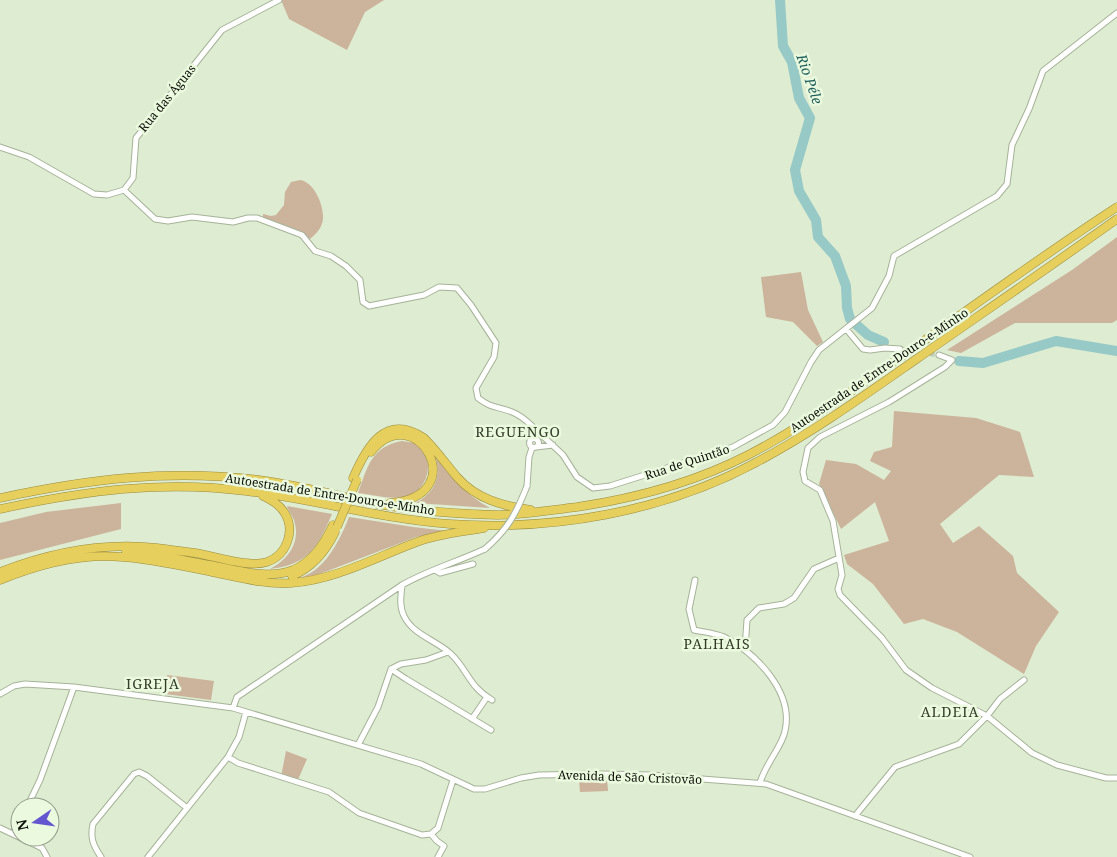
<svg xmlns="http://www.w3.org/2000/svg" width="1117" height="857" font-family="'Noto Serif',serif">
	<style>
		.green { fill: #ccb39b }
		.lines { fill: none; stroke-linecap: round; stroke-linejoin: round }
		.river { stroke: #97c9c6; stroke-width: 10 }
		.minor-tunnel { stroke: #becbb3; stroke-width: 5; stroke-dasharray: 5 2.5; stroke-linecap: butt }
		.minor-casing { stroke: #a6b399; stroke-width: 7 }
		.highway-casing { stroke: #998c3f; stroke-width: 9 }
		.minor { stroke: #fff; stroke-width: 5 }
		.highway { stroke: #e6cf5d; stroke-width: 8 }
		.minor-bridge-casing { stroke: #a6b399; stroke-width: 7; stroke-linecap: butt }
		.highway-bridge-casing { stroke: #998c3f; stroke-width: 9; stroke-linecap: butt }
		.minor-bridge { stroke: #fff; stroke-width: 5 }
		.highway-bridge { stroke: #e6cf5d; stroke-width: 8 }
		.labels { text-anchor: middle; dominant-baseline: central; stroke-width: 5; stroke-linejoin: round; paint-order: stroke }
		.street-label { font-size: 12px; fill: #0b0f07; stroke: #ebf9de }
		.water-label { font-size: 14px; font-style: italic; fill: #1e605d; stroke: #ebf9de }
		.neighbourhood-label { font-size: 14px; letter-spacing: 1px; fill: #333d28; stroke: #ebf9de }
	</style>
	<rect width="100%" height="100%" fill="#deecd1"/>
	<path class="green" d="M 281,0 L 384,0 L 365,12 L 347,50 L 289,19 Z
		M 300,180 C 314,182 324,205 323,219 C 322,228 316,234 310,239 L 300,231 L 263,218 L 263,214 L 271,216 L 276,215 L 284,205 L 285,192 L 291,182 Z
		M 1117,237 L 1117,320 L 1112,323 L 1015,323 L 961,353 L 947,350 L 1072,270 Z
		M 801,272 L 808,310 L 823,342 L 817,346 L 793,322 L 766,317 L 761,277 Z
		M 894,411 L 976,418 L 1020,432 L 1034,477 L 999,475 L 940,524 L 953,543 L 979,526 L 1013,556 L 1017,573 L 1059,612 L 1036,646 L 1024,674 L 957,632 L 923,619 L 904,624 L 873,584 L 847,564 L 844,555 L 889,541 L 875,502 L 841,529 L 819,484 L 826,460 L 856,464 L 884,480 L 891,471 L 870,461 L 874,452 L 892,447 Z
		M 402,441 C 406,442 411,442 414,443 C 435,453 431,485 412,494 C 397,502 375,495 358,493 C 368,466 371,447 402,441 Z
		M 435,454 C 451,478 465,494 490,508 L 416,503 C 437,491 441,476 435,454 Z
		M 121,503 L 121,529 L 0,560 L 0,523 L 46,512 Z
		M 287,506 L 332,514 C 318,547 308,565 270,569 C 289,559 301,542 294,520 C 292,515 288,511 287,506 Z
		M 349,517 L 413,527 L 448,531 L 416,537 L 317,575 L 298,579 C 303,576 310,574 315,570 C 331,558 342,535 349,517 Z
		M 167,675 L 214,681 L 211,700 L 165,694 Z
		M 286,751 L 307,759 L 297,782 L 281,777 Z
		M 607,778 L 608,791 L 580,792 L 579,779 Z"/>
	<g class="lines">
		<path class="river" d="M 780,0 L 783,46 L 792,62 L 799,98 L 810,118 L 795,170 L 799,191 L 816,220 L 818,237 L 835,256 L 846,286 L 847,308 L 850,319 L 868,335 L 884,342
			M 959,361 L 983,363 L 1056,341 L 1117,351"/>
		<path class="minor-tunnel" d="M 900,349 L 939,355"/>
		<g class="minor-casing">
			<path id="minor" d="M 0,147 L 29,157 L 94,194 L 107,195 L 124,190 L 133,178 L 136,138 L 222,30 L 279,0
				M 124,190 L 155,219 L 168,221 L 192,217 L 233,222 L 248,218 L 257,218 L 302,235 L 315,251 L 331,256 L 346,266 L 360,280 L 363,302 L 369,306 L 424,295 L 439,287 L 457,288 L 471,305 L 496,343 L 494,357 L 476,388 L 478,398 C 492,409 497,406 512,412 C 520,415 526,420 532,426 L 535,439
				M 847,330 L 863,349 L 870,350 L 885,348 L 900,349
				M 939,355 L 952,360 L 945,367 L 889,402 L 820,437 L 808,448 L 803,472 L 805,481 L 820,490 L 833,521 L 842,575 L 838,589 L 840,595 L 882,638 L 906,670 L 932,688 L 987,716 L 1032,753 L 1057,765 L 1106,778 L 1117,778
				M 532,426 L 563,455 L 577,477 L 593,488 L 610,486 L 733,447 L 773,425 L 785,412 L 811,362 L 819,350 L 872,308 L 889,276 L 894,256 L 997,196 L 1007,184 L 1012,145 L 1029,109 L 1043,71 L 1117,13
				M529.5 443a4.5 4.5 0 1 1 9 0a4.5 4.5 0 1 1-9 0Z
				M 536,447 L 553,445
				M 527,486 L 529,457 L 532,448
				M 435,570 L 440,573 L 473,564
				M 695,580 L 689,609 L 694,630 C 703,632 715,633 724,637 C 756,653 794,692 785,731 C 782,747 765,764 760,783
				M 402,585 C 401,595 399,606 404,616 C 413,635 436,640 451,654 C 468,670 469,687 492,700
				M 745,649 L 747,620 L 759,608 L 784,604 L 794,598 L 814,569 L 839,558
				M 391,669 L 406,679 L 491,730
				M 0,694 L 14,686 L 25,684 L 74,687 L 233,708 L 421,764 L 474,789 L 485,789 L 521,778 L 539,775 L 601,774 L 650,775 L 766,784 L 970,857
				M 233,708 L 237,697 L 402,585 C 428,570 457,562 485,549
				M 472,719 L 487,697
				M 358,745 L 378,707 L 391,669 L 401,664 L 426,660 L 448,652
				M 228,757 L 238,763 L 329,792 L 359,813 L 422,835 L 431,834
				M 27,807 L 40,780 L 74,687
				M 855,816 L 895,767 L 959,744 L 987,716 L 1000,699 L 1024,680
				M 0,828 L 42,848 L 47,857
				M 13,834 L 20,820
				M 431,834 L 438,828 L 453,780
				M 431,834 L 437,841 L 444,846 L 438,857
				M 101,857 C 93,845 90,838 93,824 L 134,774 L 139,772 L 147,776 L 187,808
				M 148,857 L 228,757 L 239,737 L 246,712"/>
		</g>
		<g class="highway-casing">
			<path id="highway" d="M 371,452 C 415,396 475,496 390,503
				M 353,478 C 366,448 385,412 424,438 C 436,450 446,464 457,477 C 476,499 503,506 531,510
				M 0,498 C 89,479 168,469 259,480 C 299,485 338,496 378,504 C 417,511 458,514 498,515 C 524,515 551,510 577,507 C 637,498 696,482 750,454 C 802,427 850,392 898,359 C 971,308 1043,255 1117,207
				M 0,509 C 84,491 161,480 246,491 C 314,499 381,519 450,524 C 553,531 663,512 755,463 C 812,433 865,395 918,358 C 984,312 1051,266 1117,219
				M 126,551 C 154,554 182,560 210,565 C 235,570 268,580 293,570 C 313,561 324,544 333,525
				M 0,572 C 49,553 104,542 157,548 C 170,550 182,551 195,553 C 215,556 248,568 267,562 C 287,555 296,530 284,512 C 279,504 271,500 263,496
				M 292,576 C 313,567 326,551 335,532
				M 0,580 C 39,564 80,553 122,557 C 152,559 182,566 212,572 C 237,577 265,585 291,583 C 335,580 376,557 417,542 C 438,534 462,532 484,528"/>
		</g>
		<use href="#minor" class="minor"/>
		<use href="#highway" class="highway"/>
		<g class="minor-bridge-casing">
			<path id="minor-bridge" d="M 485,549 C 508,529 516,514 527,486"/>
		</g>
		<g class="highway-bridge-casing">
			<path id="highway-bridge" d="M 337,527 L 357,480"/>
		</g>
		<use href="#minor-bridge" class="minor-bridge"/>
		<use href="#highway-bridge" class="highway-bridge"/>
	</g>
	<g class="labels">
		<g class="street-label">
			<text transform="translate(167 98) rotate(-51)">Rua das Águas</text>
			<text transform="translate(879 370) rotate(-34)">Autoestrada de Entre-Douro-e-Minho</text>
			<text transform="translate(687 462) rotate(-18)">Rua de Quintão</text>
			<text transform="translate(330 494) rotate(9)">Autoestrada de Entre-Douro-e-Minho</text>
			<text transform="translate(630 777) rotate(2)">Avenida de São Cristovão</text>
		</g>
		<g class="water-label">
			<text transform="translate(810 79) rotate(71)">Rio Péle</text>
		</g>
		<g class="neighbourhood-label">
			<text x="518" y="431">REGUENGO</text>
			<text x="717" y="643">PALHAIS</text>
			<text x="153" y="683">IGREJA</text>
			<text x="950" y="711">ALDEIA</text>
		</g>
	</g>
	<g transform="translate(35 822) rotate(257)"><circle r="24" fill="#ebf9de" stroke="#919b88"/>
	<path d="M0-4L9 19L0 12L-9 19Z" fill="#6456cf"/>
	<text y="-8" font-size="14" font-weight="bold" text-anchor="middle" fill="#0b0f07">N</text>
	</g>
</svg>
